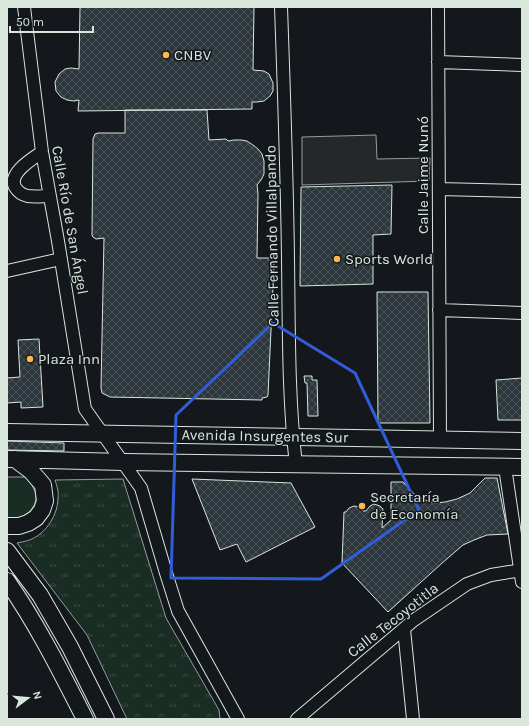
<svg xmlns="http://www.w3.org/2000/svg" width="529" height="726" font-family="Karla,sans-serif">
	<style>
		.grass { fill: url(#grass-tufts); stroke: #939e99 }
		.garden { fill: #1a2d24; stroke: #939e99 }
		.parking { fill: #24282b; stroke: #939e99 }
		.building { fill: url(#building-cross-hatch); stroke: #d8e6dc }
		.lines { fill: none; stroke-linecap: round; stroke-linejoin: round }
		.minor-casing { stroke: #d8e6dc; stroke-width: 14 }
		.major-casing { stroke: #d8e6dc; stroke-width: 18 }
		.minor { stroke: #14181c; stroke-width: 12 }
		.major { stroke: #14181c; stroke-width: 16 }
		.marked { fill: none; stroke: #305dd8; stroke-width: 3; stroke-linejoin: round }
		.poi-dot { fill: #ffb74d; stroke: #14181c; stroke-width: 1.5 }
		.labels { text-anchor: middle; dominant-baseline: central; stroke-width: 3; stroke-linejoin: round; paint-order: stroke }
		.poi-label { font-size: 15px; fill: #d8e6dc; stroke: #14181c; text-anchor: start }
		.street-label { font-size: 15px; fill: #d8e6dc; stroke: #14181c }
	</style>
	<defs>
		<pattern id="grass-tufts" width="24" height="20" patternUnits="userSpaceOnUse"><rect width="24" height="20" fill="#1a2d24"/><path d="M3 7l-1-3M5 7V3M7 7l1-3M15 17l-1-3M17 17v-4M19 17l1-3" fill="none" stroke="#3b4b43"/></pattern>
		<pattern id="building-cross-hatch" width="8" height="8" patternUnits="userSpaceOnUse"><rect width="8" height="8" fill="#2c363c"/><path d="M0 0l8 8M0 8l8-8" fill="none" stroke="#4a5358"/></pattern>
	</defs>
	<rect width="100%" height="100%" fill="#14181c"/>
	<path class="grass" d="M 123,479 L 166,618 L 219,710 L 220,719 L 127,719 L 87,635 L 17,543 C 22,542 28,541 32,539 C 47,532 58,514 58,498 C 59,492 57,486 55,480 Z"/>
	<path class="garden" d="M 7,477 L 25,477 C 35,487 41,499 30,511 C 27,514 24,517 20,518 C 16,519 11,518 7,519 Z"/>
	<path class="parking" d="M 376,135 L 377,159 L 430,158 L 429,181 L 302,185 L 302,137 Z"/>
	<path class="building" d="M 80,7 L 254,7 L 253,70 L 264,71 L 269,74 L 273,83 L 273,91 L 270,96 L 264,101 L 257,102 L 252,102 L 252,109 L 78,111 L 79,100 L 74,101 L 67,100 L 61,97 L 56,91 L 55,82 L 59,74 L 65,69 L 71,68 L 79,69 Z
		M 125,110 L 207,110 L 209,140 L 226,139 L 228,141 L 234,140 L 241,140 L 247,141 L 253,145 L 258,149 L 262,154 L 264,161 L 264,174 L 261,180 L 257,185 L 258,193 L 257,258 L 270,258 L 274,262 L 274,264 L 268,395 L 267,397 L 262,398 L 262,400 L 110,397 L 102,393 L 101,388 L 104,238 L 96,239 L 93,237 L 92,235 L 93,139 L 95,134 L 98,133 L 125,133 Z
		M 392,185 L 391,234 L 373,235 L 373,284 L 300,286 L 301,187 Z
		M 377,292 L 428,292 L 430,423 L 378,423 Z
		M 39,339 L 43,407 L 21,408 L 21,402 L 7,403 L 7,378 L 20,377 L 18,340 Z
		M 304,376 L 312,376 L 312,380 L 317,380 L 318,416 L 308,416 L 307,383 L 305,383 Z
		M 522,378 L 522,420 L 498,420 L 496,380 Z
		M 7,441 L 64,443 L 64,451 L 7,450 Z
		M 485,478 L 497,478 L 508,534 L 487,535 L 474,540 L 463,545 L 441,564 L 388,612 L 342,563 L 344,512 L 346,512 L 349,508 L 354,506 L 360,507 L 363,511 L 366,511 L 370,506 L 374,504 L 380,506 L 383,509 L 382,528 L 391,520 L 391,482 L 403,482 L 414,494 L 425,500 L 435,503 L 445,502 L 457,499 L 470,493 Z
		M 192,479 L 291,483 L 315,527 L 246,562 L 237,544 L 220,550 Z"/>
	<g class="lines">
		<g class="minor-casing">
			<path id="minor" d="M 24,7 L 42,152 L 58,241 L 85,409 L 141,488 L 166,573 L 178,611 L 238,719
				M 281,7 C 284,91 287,175 288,259 C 289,327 288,396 296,465
				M 438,7 L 440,439
				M 438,62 L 522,65
				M 42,152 C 32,159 8,173 15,187 C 18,192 22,195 28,196 C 35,197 43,196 50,196
				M 439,189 L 522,191
				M 7,271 L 61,259
				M 439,310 L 522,313
				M 505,467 L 522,582
				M 404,629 L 413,719
				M 297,719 L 414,620 L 467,584 L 491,575 L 522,570"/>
		</g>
		<g class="major-casing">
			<path id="major" d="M 7,432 L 522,441
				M 7,459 L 123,462 L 522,467
				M 7,526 L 19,526 L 28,523 L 36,518 L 42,510 L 45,501 L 43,485 L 31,471 L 15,459
				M 7,551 L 40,595 L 70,647 L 106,719
				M 7,581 C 37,624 61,672 85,719"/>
		</g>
		<use href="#minor" class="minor"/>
		<use href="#major" class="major"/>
	</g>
	<path class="marked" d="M 273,323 L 355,373 L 419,510 L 321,579 L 171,578 L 176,415 Z"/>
	<g class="poi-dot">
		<circle cx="166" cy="55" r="4"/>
		<circle cx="337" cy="259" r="4"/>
		<circle cx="30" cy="359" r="4"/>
		<circle cx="362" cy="506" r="4"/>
	</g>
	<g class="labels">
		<g class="poi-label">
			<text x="174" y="55">CNBV</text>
			<text x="345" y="259">Sports World</text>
			<text x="38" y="359">Plaza Inn</text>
			<text x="370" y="497">Secretaría<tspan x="370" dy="17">de Economía</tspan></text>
		</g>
		<g class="street-label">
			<text transform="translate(423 175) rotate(-90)">Calle Jaime Nunó</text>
			<text transform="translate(70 220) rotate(80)">Calle Río de San Ángel</text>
			<text transform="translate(272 236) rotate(-91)">Calle Fernando Villalpando</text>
			<text transform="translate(265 436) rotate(1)">Avenida Insurgentes Sur</text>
			<text transform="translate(393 620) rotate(-38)">Calle Tecoyotitla</text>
		</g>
	</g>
	<rect width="529" height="726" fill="none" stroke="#d8e6dc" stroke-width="16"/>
	<g transform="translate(28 698) rotate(74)" stroke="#14181c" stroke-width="3" paint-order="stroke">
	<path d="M0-3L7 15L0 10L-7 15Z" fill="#d8e6dc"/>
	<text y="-6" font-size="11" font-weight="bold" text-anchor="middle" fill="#d8e6dc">N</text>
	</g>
	<path d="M10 26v6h83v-6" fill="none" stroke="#d8e6dc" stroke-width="2"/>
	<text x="16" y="26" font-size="12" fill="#d8e6dc" stroke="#14181c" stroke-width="3" paint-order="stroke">50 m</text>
</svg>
